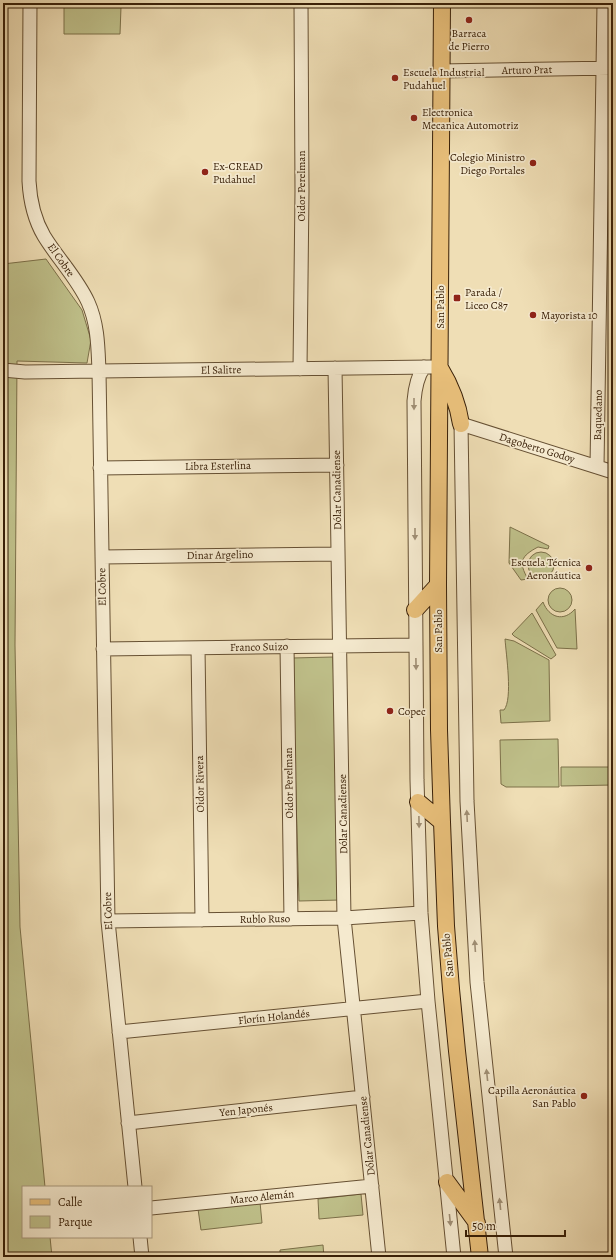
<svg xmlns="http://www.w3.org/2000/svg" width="616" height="1260" font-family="Alegreya,serif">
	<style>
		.green { fill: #bfc08a; stroke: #7c7049 }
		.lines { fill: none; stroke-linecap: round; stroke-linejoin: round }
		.minor-casing { stroke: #665033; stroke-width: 15 }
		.major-casing { stroke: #392008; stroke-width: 18 }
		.minor { stroke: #f5eacf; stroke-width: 13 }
		.major { stroke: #e8bf7a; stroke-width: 16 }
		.oneway { fill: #a08f75 }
		.poi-dot { fill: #8f2418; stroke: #f5eacf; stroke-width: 1.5 }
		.labels { text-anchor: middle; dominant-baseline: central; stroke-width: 3.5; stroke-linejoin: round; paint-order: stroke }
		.poi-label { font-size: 11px; fill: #392008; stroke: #f5eacf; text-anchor: start }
		.street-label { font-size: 11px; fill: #392008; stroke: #f5eacf }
	</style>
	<rect width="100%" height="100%" fill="#efdeb5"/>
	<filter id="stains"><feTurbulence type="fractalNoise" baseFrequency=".005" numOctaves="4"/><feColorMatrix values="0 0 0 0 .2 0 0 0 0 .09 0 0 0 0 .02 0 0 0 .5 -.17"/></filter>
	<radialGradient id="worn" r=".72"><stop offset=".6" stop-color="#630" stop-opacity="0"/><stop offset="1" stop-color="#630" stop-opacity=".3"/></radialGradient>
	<path class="green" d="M 64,7 L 121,7 L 120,34 L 64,34 Z
		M 46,259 L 82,310 L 91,340 L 87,363 L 17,361 L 15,645 L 20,927 L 45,1187 L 23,1187 L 23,1237 L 50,1237 L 52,1257 L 3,1257 L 3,264 Z
		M 510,527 L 549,546 L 548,549 L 538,547 C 521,556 518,562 528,579 L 521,580 L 509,563 Z
		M528 565a13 13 0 1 1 26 0a13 13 0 1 1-26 0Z
		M548 600a12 12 0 1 1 24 0a12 12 0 1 1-24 0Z
		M 543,602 C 549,618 564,622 575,609 L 577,649 L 557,648 L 536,610 Z
		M 532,613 L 556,655 L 551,659 L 514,636 L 512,634 Z
		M 505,639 L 514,641 L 549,660 L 550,721 L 501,723 L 500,710 L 504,710 C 513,699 506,654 505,639 Z
		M 333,657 L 341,900 L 299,901 L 292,658 Z
		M 558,739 L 559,787 L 506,787 L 501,784 L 500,740 Z
		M 561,767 L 613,767 L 613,785 L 561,786 Z
		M 361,1194 L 363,1215 L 319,1219 L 318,1199 Z
		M 260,1202 L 262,1223 L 201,1230 L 198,1209 Z
		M 323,1245 L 324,1257 L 280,1257 L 280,1250 Z"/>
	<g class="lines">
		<g class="minor-casing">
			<path id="minor" d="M 30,3 L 29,181 C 30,200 34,219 44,236 C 58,259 77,278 88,302 C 98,324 98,348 99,371 L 108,921 L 135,1187
				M 441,71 L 613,68
				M 424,367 C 417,377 415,388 414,401 L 416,645 L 417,780 L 421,913 L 428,1001 L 454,1257
				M 335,368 L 344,918 L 379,1257
				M 300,369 L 302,191 L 301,3
				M 3,370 L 25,372 L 99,371 L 431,367
				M 597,467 L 604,3
				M 100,468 L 337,465
				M 102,557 L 338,554
				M 287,646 L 291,919
				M 198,648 L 202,920
				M 103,649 L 416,645
				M 108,921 L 344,918 L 421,913
				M 119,1032 L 428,1001
				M 128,1123 L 363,1097
				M 151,1208 L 372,1186
				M 140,1237 L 142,1257
				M 506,1257 L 477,982 L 467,801 L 461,424 L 613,472"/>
		</g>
		<g class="major-casing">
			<path id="major" d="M 442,3 L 438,585 L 439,730 L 442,822 L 446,926 L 451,989 L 457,1051 L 480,1257
				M 440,368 C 451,386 458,404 461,424
				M 415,610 L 438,585
				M 418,802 L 442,822
				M 447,1182 L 477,1223"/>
		</g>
		<use href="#minor" class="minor"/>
		<use href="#major" class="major"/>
	</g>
	<defs><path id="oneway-solid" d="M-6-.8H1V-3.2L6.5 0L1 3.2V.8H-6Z"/></defs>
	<g class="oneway">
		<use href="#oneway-solid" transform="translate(414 404) rotate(90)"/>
		<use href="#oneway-solid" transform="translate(415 534) rotate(90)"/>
		<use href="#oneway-solid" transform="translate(416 664) rotate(89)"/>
		<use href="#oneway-solid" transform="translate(467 816) rotate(-93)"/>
		<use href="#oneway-solid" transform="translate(419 822) rotate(89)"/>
		<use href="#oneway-solid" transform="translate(475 946) rotate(-94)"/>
		<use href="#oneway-solid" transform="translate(487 1075) rotate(-96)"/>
		<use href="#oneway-solid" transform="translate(500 1204) rotate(-96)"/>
		<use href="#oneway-solid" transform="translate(450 1220) rotate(84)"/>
	</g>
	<g class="poi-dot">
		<circle cx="469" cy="20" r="4"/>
		<circle cx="395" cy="78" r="4"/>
		<circle cx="414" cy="118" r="4"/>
		<circle cx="533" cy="163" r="4"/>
		<circle cx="205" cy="172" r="4"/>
		<rect x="453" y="294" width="8" height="8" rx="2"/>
		<circle cx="533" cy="315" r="4"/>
		<circle cx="589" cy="568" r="4"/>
		<circle cx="390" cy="711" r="4"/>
		<circle cx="584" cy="1096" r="4"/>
	</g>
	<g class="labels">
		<g class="poi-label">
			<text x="469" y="33" text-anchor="middle">Barraca<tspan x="469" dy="13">de Pierro</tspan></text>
			<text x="403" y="72">Escuela Industrial<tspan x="403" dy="13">Pudahuel</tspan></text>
			<text x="422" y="112">Electronica<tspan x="422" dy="13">Mecanica Automotriz</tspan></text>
			<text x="525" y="157" text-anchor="end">Colegio Ministro<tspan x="525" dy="13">Diego Portales</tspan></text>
			<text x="213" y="166">Ex-CREAD<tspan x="213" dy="13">Pudahuel</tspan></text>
			<text x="465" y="292">Parada /<tspan x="465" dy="13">Liceo C87</tspan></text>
			<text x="541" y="315">Mayorista 10</text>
			<text x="581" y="562" text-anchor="end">Escuela Técnica<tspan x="581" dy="13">Aeronáutica</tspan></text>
			<text x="398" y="711">Copec</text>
			<text x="576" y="1090" text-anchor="end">Capilla Aeronáutica<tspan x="576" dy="13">San Pablo</tspan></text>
		</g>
		<g class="street-label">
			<text transform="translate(527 70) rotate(-1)">Arturo Prat</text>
			<text transform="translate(301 186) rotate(-90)">Oidor Perelman</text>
			<text transform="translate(61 260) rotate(55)">El Cobre</text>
			<text transform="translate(440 307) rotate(-90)">San Pablo</text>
			<text transform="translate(221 370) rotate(-1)">El Salitre</text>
			<text transform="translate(598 415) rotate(-89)">Baquedano</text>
			<text transform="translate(537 448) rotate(17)">Dagoberto Godoy</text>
			<text transform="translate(218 466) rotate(-1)">Libra Esterlina</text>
			<text transform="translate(337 490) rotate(-91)">Dólar Canadiense</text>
			<text transform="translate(220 555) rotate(-1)">Dinar Argelino</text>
			<text transform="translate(102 587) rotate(-91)">El Cobre</text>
			<text transform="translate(438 631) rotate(-90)">San Pablo</text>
			<text transform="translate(259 647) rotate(-1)">Franco Suizo</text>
			<text transform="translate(289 783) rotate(-91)">Oidor Perelman</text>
			<text transform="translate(200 784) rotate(-91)">Oidor Rivera</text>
			<text transform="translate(343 814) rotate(-91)">Dólar Canadiense</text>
			<text transform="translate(108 911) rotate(-92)">El Cobre</text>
			<text transform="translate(265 919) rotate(-1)">Rublo Ruso</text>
			<text transform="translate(448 955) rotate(-95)">San Pablo</text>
			<text transform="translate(274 1017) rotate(-6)">Florín Holandés</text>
			<text transform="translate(246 1110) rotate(-6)">Yen Japonés</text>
			<text transform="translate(367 1136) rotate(-96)">Dólar Canadiense</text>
			<text transform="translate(262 1197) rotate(-6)">Marco Alemán</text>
		</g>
	</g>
	<rect width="616" height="1260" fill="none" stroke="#efdeb5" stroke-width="16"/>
	<rect x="4" y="4" width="608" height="1252" fill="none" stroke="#392008" stroke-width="2"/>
	<rect x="8" y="8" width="600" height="1244" fill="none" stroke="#392008"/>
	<rect x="22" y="1186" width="130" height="52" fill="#f5eacf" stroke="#aa997f"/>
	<rect x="30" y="1199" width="20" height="6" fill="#e8bf7a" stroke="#aa997f"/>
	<text x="58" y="1206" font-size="12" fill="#392008">Calle</text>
	<rect x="30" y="1216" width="20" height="12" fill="#bfc08a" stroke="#aa997f"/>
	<text x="58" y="1226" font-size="12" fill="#392008">Parque</text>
	<path d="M466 1230v6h99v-6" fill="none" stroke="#392008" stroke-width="2"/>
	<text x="472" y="1230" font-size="12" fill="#392008" stroke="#f5eacf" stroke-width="3" paint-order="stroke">50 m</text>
	<rect width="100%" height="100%" filter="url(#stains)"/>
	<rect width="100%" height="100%" fill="url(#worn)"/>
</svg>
